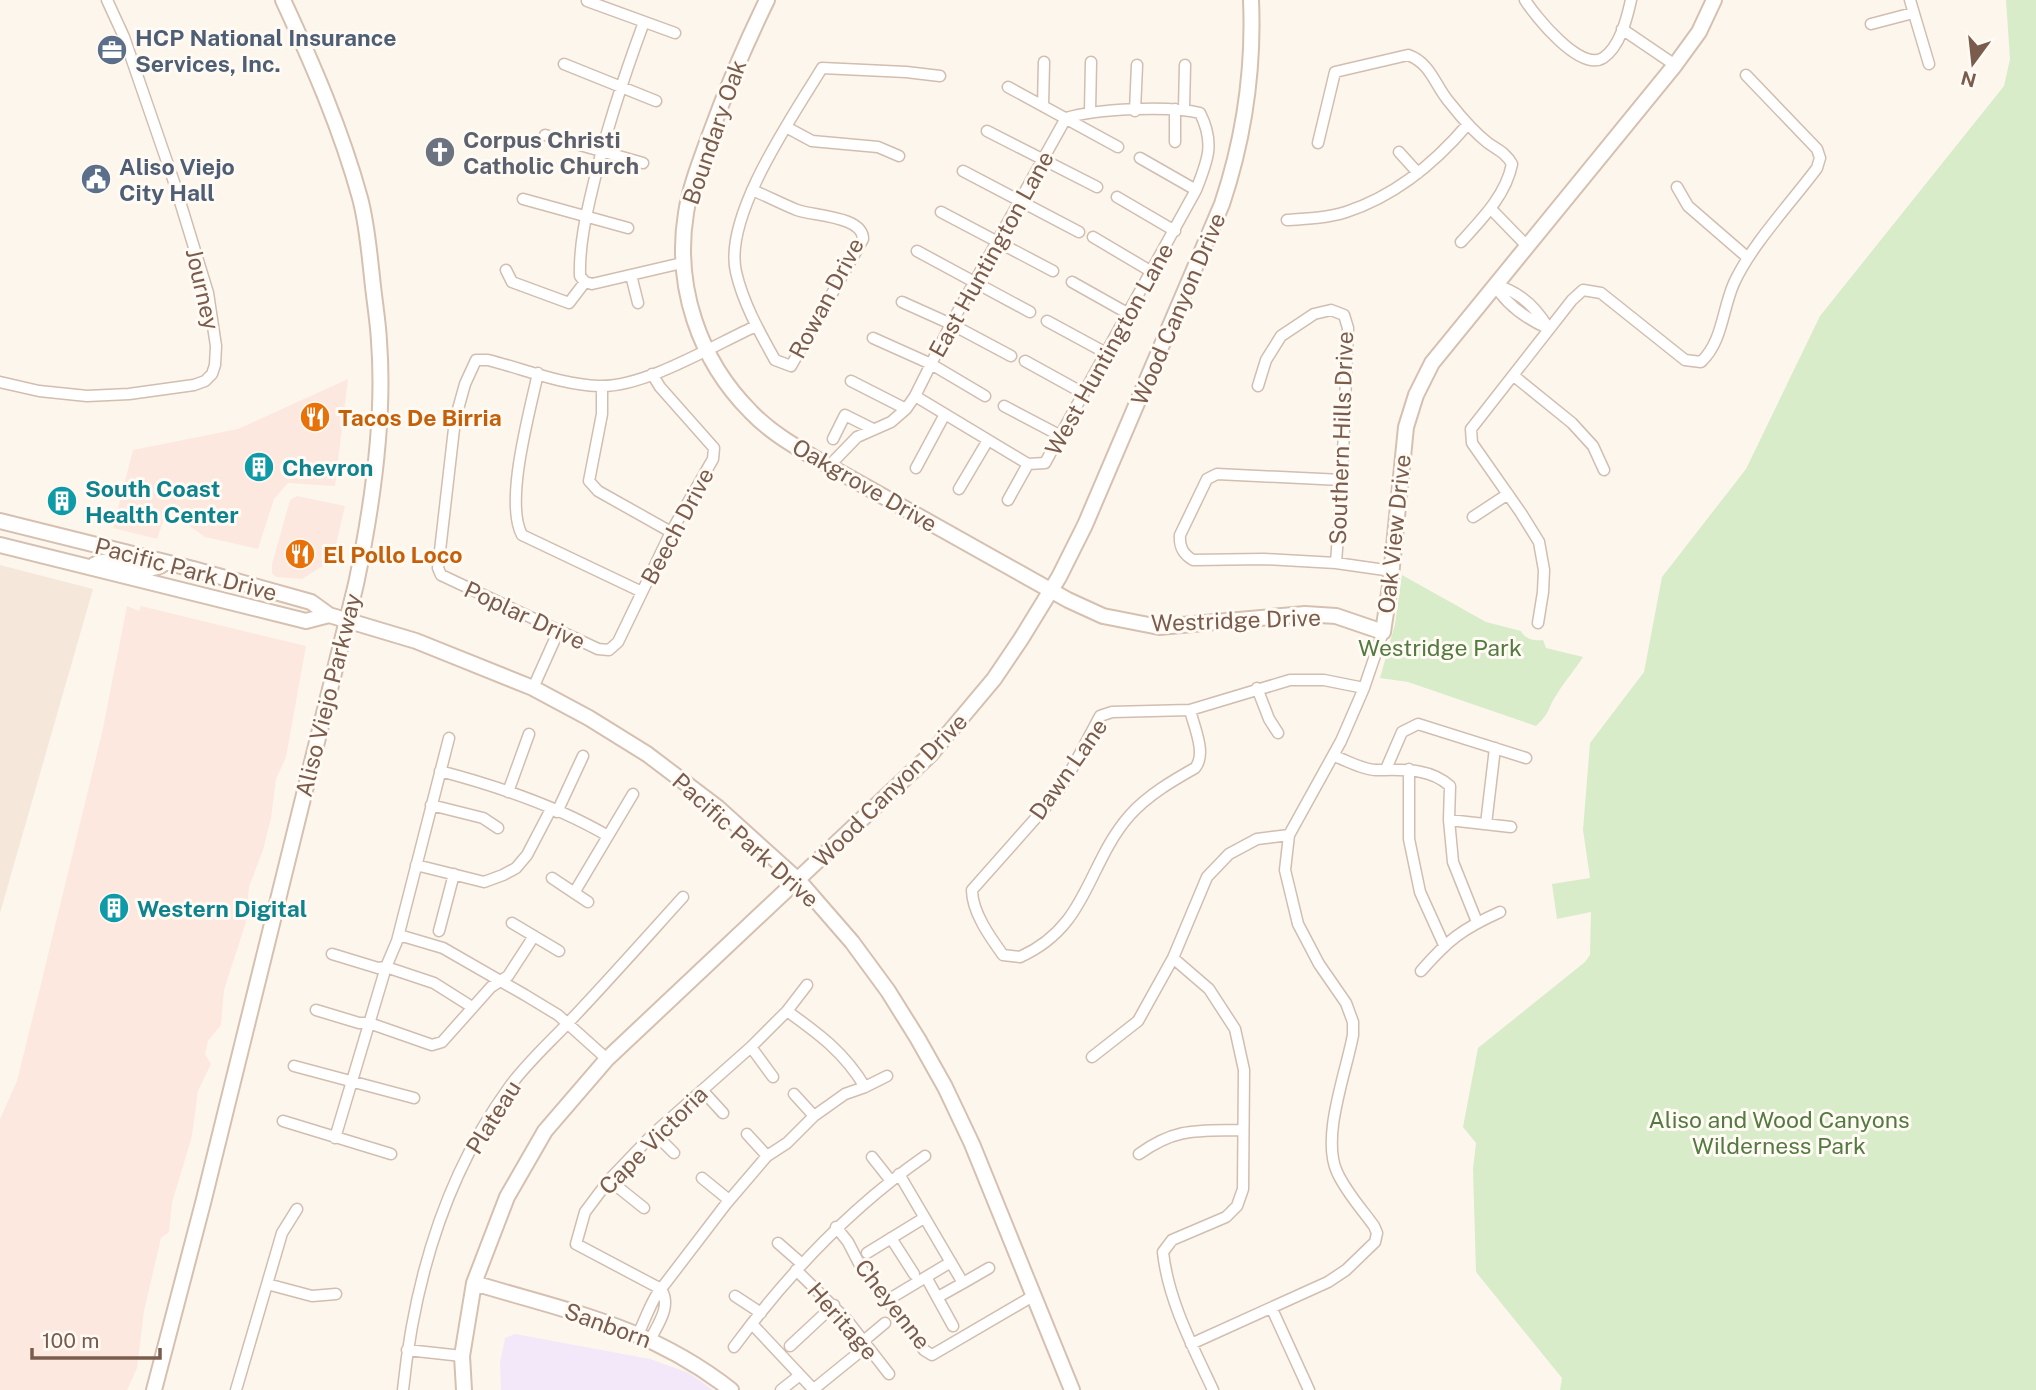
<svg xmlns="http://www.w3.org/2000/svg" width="2036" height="1390" font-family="'Public Sans',sans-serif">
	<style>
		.residential { fill: #f5e8da }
		.commercial { fill: #fde8e0 }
		.education { fill: #f3e8fa }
		.green { fill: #d8ecc9 }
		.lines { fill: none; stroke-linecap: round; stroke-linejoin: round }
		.street-casing { stroke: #d1beb0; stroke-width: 13 }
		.secondary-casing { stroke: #d6c0b0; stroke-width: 18 }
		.street { stroke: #fff; stroke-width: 10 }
		.secondary { stroke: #fff; stroke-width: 14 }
		.labels { text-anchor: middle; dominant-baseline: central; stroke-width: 6; stroke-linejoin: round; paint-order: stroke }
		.service-label { font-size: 23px; font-weight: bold; fill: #4e5e75; stroke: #fffaf3; text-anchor: start }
		.street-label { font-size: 23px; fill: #7a5c4d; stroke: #fffaf3 }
		.worship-label { font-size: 23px; font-weight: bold; fill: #5b616d; stroke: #fffaf3; text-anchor: start }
		.food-label { font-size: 23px; font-weight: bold; fill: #c56008; stroke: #fffaf3; text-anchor: start }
		.culture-label { font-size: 23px; font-weight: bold; fill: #0d838f; stroke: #fffaf3; text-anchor: start }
		.park-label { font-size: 23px; fill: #537a41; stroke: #fffaf3 }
	</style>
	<rect width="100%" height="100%" fill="#fdf6ec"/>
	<path class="residential" d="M 0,565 L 93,589 L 0,913 Z"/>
	<path class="commercial" d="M 348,379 L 335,486 L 288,483 L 274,499 L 258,549 L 205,537 L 167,510 L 157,539 L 113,528 L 133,450 L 238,429 Z
		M 297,496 L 345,506 L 334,553 L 326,564 L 302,579 L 276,577 L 272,573 L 272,564 L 290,500 Z
		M 127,606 L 139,611 L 141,606 L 306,646 L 286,757 L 276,779 L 271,818 L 263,850 L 249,887 L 246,922 L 224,990 L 221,1025 L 208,1041 L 205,1054 L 211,1064 L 198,1091 L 192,1136 L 172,1203 L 169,1232 L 161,1238 L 144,1311 L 137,1368 L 127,1390 L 0,1390 L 0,1119 L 17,1081 L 37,1000 L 102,733 Z"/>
	<path class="education" d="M 515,1334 L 650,1359 L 689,1373 L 713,1390 L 501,1390 L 500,1363 L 505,1338 Z"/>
	<path class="green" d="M 2006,0 L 2036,0 L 2036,1390 L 1560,1390 L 1562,1378 L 1476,1272 L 1473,1169 L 1476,1143 L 1463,1127 L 1478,1048 L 1585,962 L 1590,955 L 1591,912 L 1557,919 L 1552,884 L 1590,878 L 1583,830 L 1590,743 L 1644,672 L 1662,577 L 1746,469 L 1820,316 L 2004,86 L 2010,59 Z
		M 1402,575 L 1486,622 L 1521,631 C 1525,639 1534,641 1543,640 L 1546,648 L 1583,657 C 1575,670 1564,682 1557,694 C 1547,709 1551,712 1536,726 L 1408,682 L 1380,678 L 1395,624 Z"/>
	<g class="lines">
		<g class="street-casing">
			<path id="street" d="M 1525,0 C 1535,16 1580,72 1603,58 C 1620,47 1627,18 1631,0
				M 1910,0 L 1929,64
				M 587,1 L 675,33
				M 644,22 C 624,76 606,130 593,186 C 586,215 579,246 580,276 L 585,282 L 592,284 L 682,263
				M 1871,24 L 1913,13
				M 1622,29 L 1675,65
				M 564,64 L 656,101
				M 1008,87 L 1118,147
				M 1043,106 L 1044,62
				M 1175,109 L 1175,142
				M 1184,109 L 1185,65
				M 1090,111 L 1091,62
				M 1135,111 L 1137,65
				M 786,127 L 812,141 L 878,147 L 899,156
				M 987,131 L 1097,187
				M 545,135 L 643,163
				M 1318,143 L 1335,72 L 1408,55 C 1431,63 1435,86 1450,103 C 1461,117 1474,132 1488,143 C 1498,150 1506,153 1512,164 C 1506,195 1482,219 1461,242
				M 1399,152 L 1418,173
				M 1140,158 L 1196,190
				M 963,171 L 1079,232
				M 1677,187 L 1688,206 L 1748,258
				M 752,190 C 767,196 782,204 797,210 C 813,216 863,216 863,239 L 791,366 L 775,360 C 760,333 743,303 736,272 C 723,216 793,116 822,68 L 906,72 L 940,76
				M 1117,197 L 1175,231
				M 523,199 L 628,228
				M 1491,209 L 1526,245
				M 941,212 L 1053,271
				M 1287,220 C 1306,219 1327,218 1346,212 C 1395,196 1435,163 1468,124
				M 1093,237 L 1152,272
				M 917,251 L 1030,312
				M 506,270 L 512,282 L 569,303 L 585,282
				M 631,275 L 638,303
				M 1072,282 L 1129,314
				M 1495,285 C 1519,291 1536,307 1549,329
				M 1495,285 C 1507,306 1527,319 1549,329
				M 902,302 L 951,324 L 1011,356
				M 1047,321 L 1106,353
				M 873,338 L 931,364 L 985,396
				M 1025,361 L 1083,393
				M 538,373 C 530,411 504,502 522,535 L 642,592
				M 652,374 L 660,387 L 714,448 L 713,459 L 671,532 L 618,642 L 609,650 L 598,649 L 441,575 L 438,568 L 455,420 L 465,384 L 476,360 L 488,360 C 524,369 562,385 599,386 C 644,388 714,345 756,326
				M 1514,376 L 1572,423 L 1593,446 L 1604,470
				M 851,381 L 906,409
				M 0,382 L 39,391 L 87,396 L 129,394 L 194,385 L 205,381 L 212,374 L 215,365 L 216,346 L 208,293 L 174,182 L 124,37 L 107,0
				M 602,386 L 602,414 L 589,481 L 598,491 L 671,532
				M 1258,386 L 1266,360 L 1281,336 L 1314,314 L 1331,310 L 1344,315 L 1348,328 L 1342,480 L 1336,563
				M 1004,406 L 1061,436
				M 833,439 L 845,415 L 873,429
				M 829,466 L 857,437 L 891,422 L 906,409 L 915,396 L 951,324 L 1066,118 C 1096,109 1169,105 1200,113 C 1215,143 1208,160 1196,190 L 1045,463 L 1028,464 L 915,396
				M 916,468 L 945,414
				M 1342,480 L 1217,474 L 1207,479 L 1180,535 C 1179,547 1183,554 1193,560 L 1264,559 L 1336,563 L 1392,571
				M 959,489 L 988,440
				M 1008,500 L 1028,464
				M 1473,517 L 1508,494
				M 1538,623 L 1543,592 L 1544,570 L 1539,542 L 1521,513 L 1472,443 L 1471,429 L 1572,300 L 1583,290 L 1601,293 L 1685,360 L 1701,362 C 1723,341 1722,310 1734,283 C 1752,244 1791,203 1817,168 L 1820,158 L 1817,149 L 1746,75
				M 533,688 L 559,630
				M 1257,688 L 1269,719 L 1278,733
				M 1190,710 C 1194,727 1207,754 1195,768 C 1172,781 1148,795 1130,815 C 1086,865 1089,926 1020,957 L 1003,955 C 990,937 972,912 972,890 L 1050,802 L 1067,778 L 1100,716 L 1112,712 L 1190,710 L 1290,680 L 1324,680 L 1364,688
				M 1334,756 C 1346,760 1363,770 1376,770 C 1402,770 1429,767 1450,786 L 1449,820 L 1453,862 L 1477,922
				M 1386,769 L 1402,732 L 1418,724 L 1526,758
				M 1409,769 L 1409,839 L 1420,892 L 1444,945
				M 440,771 C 497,786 557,806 608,836
				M 508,792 L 529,734
				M 431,805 L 483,818 L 498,828
				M 557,812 L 583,756
				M 1449,820 L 1511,827
				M 1486,824 L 1495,748
				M 416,865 L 484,882 L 503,875 L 516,868 L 527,855 L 551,809
				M 552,878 L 588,902
				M 574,893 L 633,794
				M 512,923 L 559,951
				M 439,931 L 454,874
				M 399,935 L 443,948 L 525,995 L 558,1015 L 607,1059
				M 332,954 L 378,968 L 386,967 L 434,983 L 472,1007
				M 1173,958 L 1209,989 L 1235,1029 L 1244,1070 L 1243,1189 L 1237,1206 L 1226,1217 L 1172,1240 L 1163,1252 C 1168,1300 1193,1347 1213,1390
				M 1421,971 C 1448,940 1462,929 1500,912
				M 316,1010 L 359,1023 L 369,1023 L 432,1045 L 442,1042 L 491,987 L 508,976 L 534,936
				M 787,1011 L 807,985
				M 751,1047 L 773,1077
				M 1092,1057 L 1138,1021 L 1173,958 L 1207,877 L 1229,854 L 1257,839 L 1289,835
				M 294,1066 L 414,1098
				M 865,1087 L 887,1076
				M 702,1090 L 723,1113
				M 794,1094 L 814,1116
				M 283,1121 L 391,1154
				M 654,1133 L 674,1153
				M 747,1134 L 767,1156
				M 335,1138 L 386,967 L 397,941 L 449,738
				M 1139,1154 C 1177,1127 1198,1131 1242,1130
				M 872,1157 L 891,1181
				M 899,1174 L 963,1283 L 989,1268
				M 702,1178 L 729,1200
				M 609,1180 L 644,1208
				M 836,1227 L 848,1242 L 864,1273 L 904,1321 L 924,1350 L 932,1355 L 1033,1296
				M 891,1238 L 914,1274
				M 778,1243 L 802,1264
				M 867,1253 L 924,1218
				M 796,1270 L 847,1320 L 889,1374
				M 926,1277 L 953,1326
				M 267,1284 L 312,1296 L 336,1294
				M 735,1296 L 761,1313
				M 938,1297 L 963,1283
				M 886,1301 L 951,1262
				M 1272,1309 L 1309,1390
				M 752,1324 L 814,1390
				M 638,1334 C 644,1323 653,1296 661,1289 L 726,1204 L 767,1156 L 787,1143 L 814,1116 L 845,1094 L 865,1087 C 844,1052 819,1034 787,1011 L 751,1047 L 654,1133 L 609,1180 L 585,1212 L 576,1244 L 661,1289 C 672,1306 658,1324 650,1340
				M 1191,1344 L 1328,1282 L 1346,1270 L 1375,1242 L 1377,1233 L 1374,1226 C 1361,1208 1346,1192 1337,1172 C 1321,1137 1346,1073 1353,1035 L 1353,1022 L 1346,1003 L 1319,964 L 1298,924 L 1285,870 L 1289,835 L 1341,741 L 1364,688 L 1383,632
				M 790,1346 L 834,1305
				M 734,1347 C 788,1274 850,1208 925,1156
				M 407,1350 L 462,1356
				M 814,1389 L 862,1350 L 867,1338 L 885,1323
				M 236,1390 L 282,1233 L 297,1209
				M 403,1390 C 414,1282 445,1175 510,1086 C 527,1063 548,1044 568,1023 C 607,982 645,939 683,897
				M 781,1390 L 800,1375"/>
		</g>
		<g class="secondary-casing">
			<path id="secondary" d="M 767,0 C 745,45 726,90 709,137 C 700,162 690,187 686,213 C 674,286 699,360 751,412 C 771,433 796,447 820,461 L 1068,600 L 1103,616 L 1159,627 L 1305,614 L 1336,616 L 1383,632 L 1390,586 L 1406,427 L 1416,395 L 1432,363 L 1675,65 L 1699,32 L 1714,0
				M 0,521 L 193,569 L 311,602 L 329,615 L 416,641 L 533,688 L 589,718 L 647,754 L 717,807 L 799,881 L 852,942 L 888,991 L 918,1039 L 945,1087 L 972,1144 L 1072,1390
				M 0,545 L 306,621 L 329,615
				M 94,565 C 118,552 140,580 165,563
				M 474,1283 C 570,1312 649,1326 731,1390
				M 154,1390 L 203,1203 L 356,584 C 372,508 385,419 379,341 C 378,320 374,299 372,277 C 369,251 367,224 360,198 C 341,129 313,65 283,0
				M 464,1390 L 462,1356 L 474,1283 L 507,1197 L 545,1131 L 607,1059 L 931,754 L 994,679 L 1021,639 L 1059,577 L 1085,525 L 1222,204 C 1244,138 1254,69 1251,0"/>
		</g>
		<use href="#street" class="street"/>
		<use href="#secondary" class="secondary"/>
	</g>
	<defs>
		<g id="office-disc" transform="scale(1.575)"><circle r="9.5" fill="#5c6f8a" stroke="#fffaf3"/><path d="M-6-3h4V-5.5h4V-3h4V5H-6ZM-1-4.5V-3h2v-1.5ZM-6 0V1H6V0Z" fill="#fff"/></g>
		<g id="church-disc" transform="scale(1.575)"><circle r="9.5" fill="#6b7280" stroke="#fffaf3"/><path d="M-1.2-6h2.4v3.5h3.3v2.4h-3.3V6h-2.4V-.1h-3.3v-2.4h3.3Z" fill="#fff"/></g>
		<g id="civic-disc" transform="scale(1.575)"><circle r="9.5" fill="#5c6f8a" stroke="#fffaf3"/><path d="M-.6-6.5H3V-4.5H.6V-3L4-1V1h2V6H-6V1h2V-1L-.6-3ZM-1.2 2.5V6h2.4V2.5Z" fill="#fff"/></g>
		<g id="restaurant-disc" transform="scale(1.575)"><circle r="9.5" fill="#e8710a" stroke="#fffaf3"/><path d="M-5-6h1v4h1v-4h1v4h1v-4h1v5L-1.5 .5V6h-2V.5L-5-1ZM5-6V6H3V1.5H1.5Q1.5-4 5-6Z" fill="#fff"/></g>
		<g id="building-disc" transform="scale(1.575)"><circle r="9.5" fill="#0f9aa8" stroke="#fffaf3"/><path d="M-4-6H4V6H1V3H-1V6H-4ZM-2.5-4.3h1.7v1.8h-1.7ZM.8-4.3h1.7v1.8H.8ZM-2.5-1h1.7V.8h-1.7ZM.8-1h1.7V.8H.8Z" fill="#fff"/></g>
	</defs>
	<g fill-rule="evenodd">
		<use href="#office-disc" x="112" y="50"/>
		<use href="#church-disc" x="440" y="152"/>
		<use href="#civic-disc" x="96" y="179"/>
		<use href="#restaurant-disc" x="315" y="417"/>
		<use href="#building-disc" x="259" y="467"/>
		<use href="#building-disc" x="62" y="501"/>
		<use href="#restaurant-disc" x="300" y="554"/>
		<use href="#building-disc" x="114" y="908"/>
	</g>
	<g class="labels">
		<g class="service-label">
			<text x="135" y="37">HCP National Insurance<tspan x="135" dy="26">Services, Inc.</tspan></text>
			<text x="119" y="166">Aliso Viejo<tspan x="119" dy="26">City Hall</tspan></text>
		</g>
		<g class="street-label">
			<text transform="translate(714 132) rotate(-71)">Boundary Oak</text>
			<text transform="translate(991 254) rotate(-61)">East Huntington Lane</text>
			<text transform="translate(203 289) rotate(77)">Journey</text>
			<text transform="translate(826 298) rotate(-62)">Rowan Drive</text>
			<text transform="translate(1178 309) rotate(-67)">Wood Canyon Drive</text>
			<text transform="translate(1109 349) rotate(-61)">West Huntington Lane</text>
			<text transform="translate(1341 438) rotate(-88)">Southern Hills Drive</text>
			<text transform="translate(865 485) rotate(30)">Oakgrove Drive</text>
			<text transform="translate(677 526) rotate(-62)">Beech Drive</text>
			<text transform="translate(1394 534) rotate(-84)">Oak View Drive</text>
			<text transform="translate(186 569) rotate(15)">Pacific Park Drive</text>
			<text transform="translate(525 615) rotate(25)">Poplar Drive</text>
			<text transform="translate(1236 620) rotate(-2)">Westridge Drive</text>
			<text transform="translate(328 695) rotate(-76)">Aliso Viejo Parkway</text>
			<text transform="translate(1068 769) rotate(-55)">Dawn Lane</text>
			<text transform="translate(890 790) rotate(-45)">Wood Canyon Drive</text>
			<text transform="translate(746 840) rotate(42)">Pacific Park Drive</text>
			<text transform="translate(493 1117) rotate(-58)">Plateau</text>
			<text transform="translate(653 1140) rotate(-45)">Cape Victoria</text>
			<text transform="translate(893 1304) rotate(52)">Cheyenne</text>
			<text transform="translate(843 1321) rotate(49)">Heritage</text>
			<text transform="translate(608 1325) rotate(20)">Sanborn</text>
		</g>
		<g class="worship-label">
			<text x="463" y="139">Corpus Christi<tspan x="463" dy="26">Catholic Church</tspan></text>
		</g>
		<g class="food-label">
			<text x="338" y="417">Tacos De Birria</text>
			<text x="323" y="554">El Pollo Loco</text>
		</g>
		<g class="culture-label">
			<text x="282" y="467">Chevron</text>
			<text x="85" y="488">South Coast<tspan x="85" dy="26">Health Center</tspan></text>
			<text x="137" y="908">Western Digital</text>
		</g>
		<g class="park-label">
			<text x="1440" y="647">Westridge Park</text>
			<text x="1779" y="1119">Aliso and Wood Canyons<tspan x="1779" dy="26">Wilderness Park</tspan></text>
		</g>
	</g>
	<g transform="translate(1973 63) rotate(195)" stroke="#fffaf3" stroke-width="5" paint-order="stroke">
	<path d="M0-5L12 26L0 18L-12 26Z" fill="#7a5c4d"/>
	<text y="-10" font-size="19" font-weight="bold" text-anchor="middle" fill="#7a5c4d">N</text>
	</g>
	<path d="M32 1348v10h128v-10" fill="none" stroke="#7a5c4d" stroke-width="3.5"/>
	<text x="42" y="1348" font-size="21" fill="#7a5c4d" stroke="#fffaf3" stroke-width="5" paint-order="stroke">100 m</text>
</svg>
